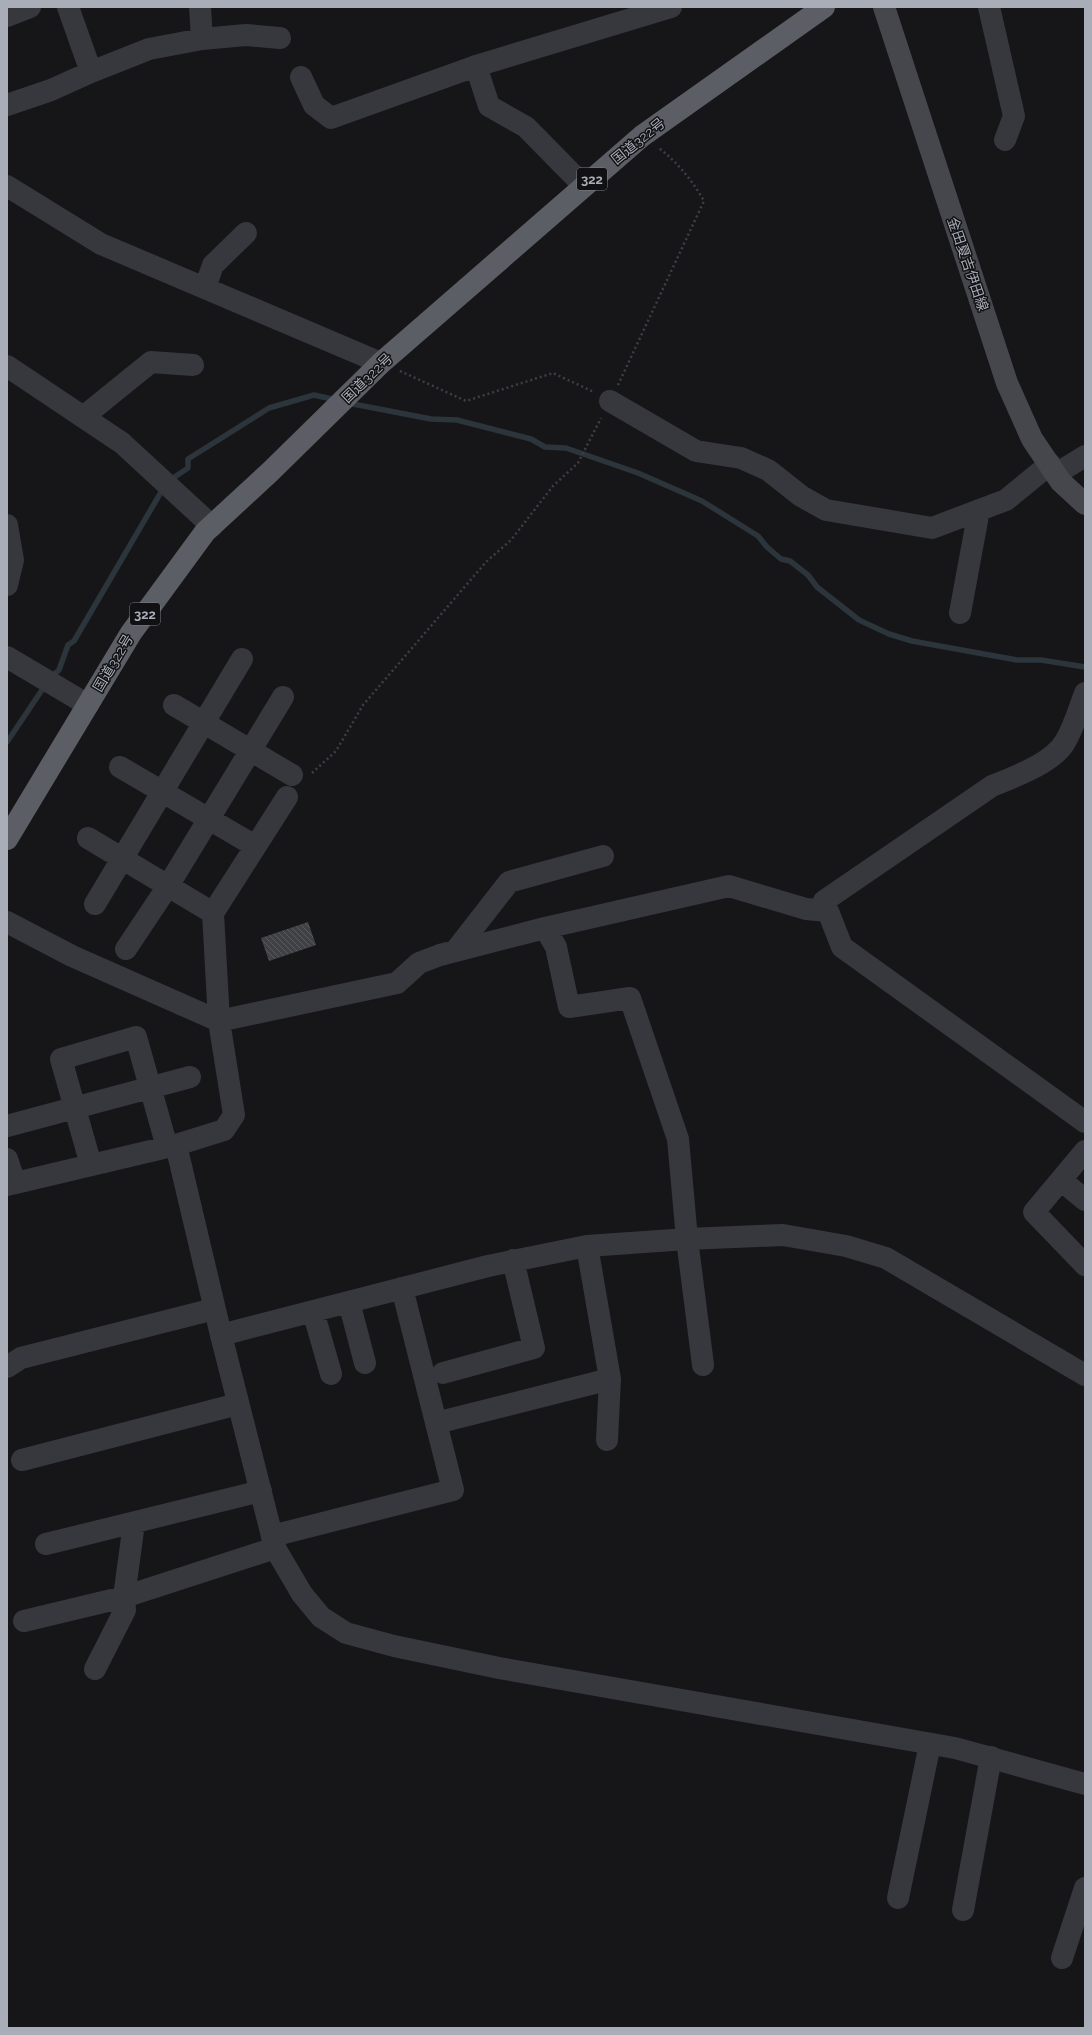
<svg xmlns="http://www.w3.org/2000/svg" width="1092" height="2035" font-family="Raleway,'Noto Sans JP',sans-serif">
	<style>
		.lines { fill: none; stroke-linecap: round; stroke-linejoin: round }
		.stream { stroke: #2c353c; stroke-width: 5.5 }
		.building { fill: url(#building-back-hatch) }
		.path { stroke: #3d3f44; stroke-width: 2.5; stroke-dasharray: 2 3; stroke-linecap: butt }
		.minor { stroke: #37383d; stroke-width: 22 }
		.tertiary { stroke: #37383d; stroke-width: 22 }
		.secondary { stroke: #45474d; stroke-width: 22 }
		.trunk { stroke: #5b5e65; stroke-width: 22 }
		.labels { text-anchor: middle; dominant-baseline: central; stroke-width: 3; stroke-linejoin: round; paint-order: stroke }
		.shield { fill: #111113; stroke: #7b7e86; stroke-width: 1 }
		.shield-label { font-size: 13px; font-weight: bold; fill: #a8adb8 }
		.street-label { font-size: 14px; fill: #a8adb8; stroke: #111113 }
	</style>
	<defs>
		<pattern id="building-back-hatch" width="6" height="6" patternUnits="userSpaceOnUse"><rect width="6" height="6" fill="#404145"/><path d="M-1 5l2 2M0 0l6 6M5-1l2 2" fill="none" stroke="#595a5e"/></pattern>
	</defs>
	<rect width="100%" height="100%" fill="#161618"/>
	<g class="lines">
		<path class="stream" d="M 348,403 L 431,419 L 457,420 L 531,439 L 545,447 L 566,448 L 638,473 L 702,501 L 758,536 L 767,547 L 781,559 L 790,561 L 808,575 L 817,587 L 859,620 L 889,634 L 912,641 L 1017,660 L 1041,660 L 1085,667
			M 170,480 L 188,468 L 188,459 L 269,408 L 314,395 L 336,400
			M 51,677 L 59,670 L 68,645 L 74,641 L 164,487
			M 7,742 L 46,684"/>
	</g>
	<path class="building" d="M 308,922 L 316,945 L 269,961 L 261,938 Z"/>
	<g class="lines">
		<path class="path" d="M 400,371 L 466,401 L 553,373 L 594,392
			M 618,385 L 704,201 C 692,180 678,163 659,148
			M 312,773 L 336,751 L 363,705 L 486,562 L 511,540 L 553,486 L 578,463 L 601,418"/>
		<path class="minor" d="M 68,7 L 91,72 L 149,49 L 202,39
			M 200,7 L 202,39 L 246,35 L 280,38
			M 989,7 L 1014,116 L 1005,140
			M 7,16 L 30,7
			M 476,66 L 489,106 L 526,127 L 584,186
			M 301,77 L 314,105 L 331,118 L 476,66 L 671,7
			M 7,105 L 51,90 L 91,72
			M 7,186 L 101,244 L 381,363
			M 205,288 L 213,265 L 246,233
			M 610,401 L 696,451 L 741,458 L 768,470 L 801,496 L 826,510 L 932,528 L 1006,500 L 1050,464
			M 83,417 L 151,362 L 193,365
			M 7,525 L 13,560 L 7,585
			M 960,613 L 979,510
			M 7,657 L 88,705
			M 1085,693 C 1079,709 1074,727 1065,742 C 1053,763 1014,777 992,786 L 824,901 L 842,947 L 1085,1122
			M 174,705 L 292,775
			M 120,767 L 255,846
			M 88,838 L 168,886 L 126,949
			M 95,904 L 242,659
			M 213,913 L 168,886 L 283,697
			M 7,922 L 72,956 L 219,1021 L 397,983 L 419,963 L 440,955 L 545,928 L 729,886 L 806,909 L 828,911
			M 545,928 L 556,947 L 569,1007 L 630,998 L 678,1139 L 687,1239 L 703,1365
			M 456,950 L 509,882 L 603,856
			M 7,1126 L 190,1077
			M 1085,1151 L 1034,1212 L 1085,1265
			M 7,1159 L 15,1183
			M 91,1165 L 61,1059 L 136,1037 L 167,1147
			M 1061,1180 L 1085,1200
			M 7,1185 L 176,1145 L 224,1130 L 234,1115 L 219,1021 L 213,913 L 287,797
			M 587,1246 L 610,1379 L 607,1440
			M 349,1302 L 365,1363
			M 313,1311 L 331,1374
			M 221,1335 L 488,1266 L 587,1246 L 687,1239 L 783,1235 L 846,1246 L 886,1258 L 1085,1375
			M 7,1367 L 21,1358 L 214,1309
			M 443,1373 L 534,1348 L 513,1260
			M 436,1423 L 610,1379
			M 22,1460 L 238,1404
			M 272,1536 L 453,1490 L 402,1288
			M 46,1544 L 261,1491
			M 24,1621 L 124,1597 L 275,1548
			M 95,1669 L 125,1610 L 124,1597 L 134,1523
			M 898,1898 L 930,1744
			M 963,1910 L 991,1757
			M 1062,1958 L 1085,1888"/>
		<path class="tertiary" d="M 7,366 L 122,443 L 212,526
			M 1056,474 L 1085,456
			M 176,1145 L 221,1335 L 272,1536 L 275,1548 L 302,1594 L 321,1617 L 346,1633 L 394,1646 L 499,1668 L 955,1748 L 1085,1784"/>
		<path class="secondary" d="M 884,7 L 1007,383 L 1032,439 L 1061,482 L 1085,504"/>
		<path class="trunk" d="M 7,839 L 131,633 L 205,532 L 271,471 L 381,363 L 642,136 L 824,7"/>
	</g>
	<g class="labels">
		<g class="shield">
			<rect x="577" y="168" width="30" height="22" rx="3"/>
			<rect x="130" y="603" width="30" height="22" rx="3"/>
		</g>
		<g class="shield-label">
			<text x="592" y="179">322</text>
			<text x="145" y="614">322</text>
		</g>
		<g class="street-label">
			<text transform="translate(638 141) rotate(-39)">国道322号</text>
			<text transform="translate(968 264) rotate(71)">金田夏吉伊田線</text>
			<text transform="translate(367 378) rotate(-44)">国道322号</text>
			<text transform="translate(113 663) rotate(-59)">国道322号</text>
		</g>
	</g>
	<rect width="1092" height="2035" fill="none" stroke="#a8adb8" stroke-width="16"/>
</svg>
